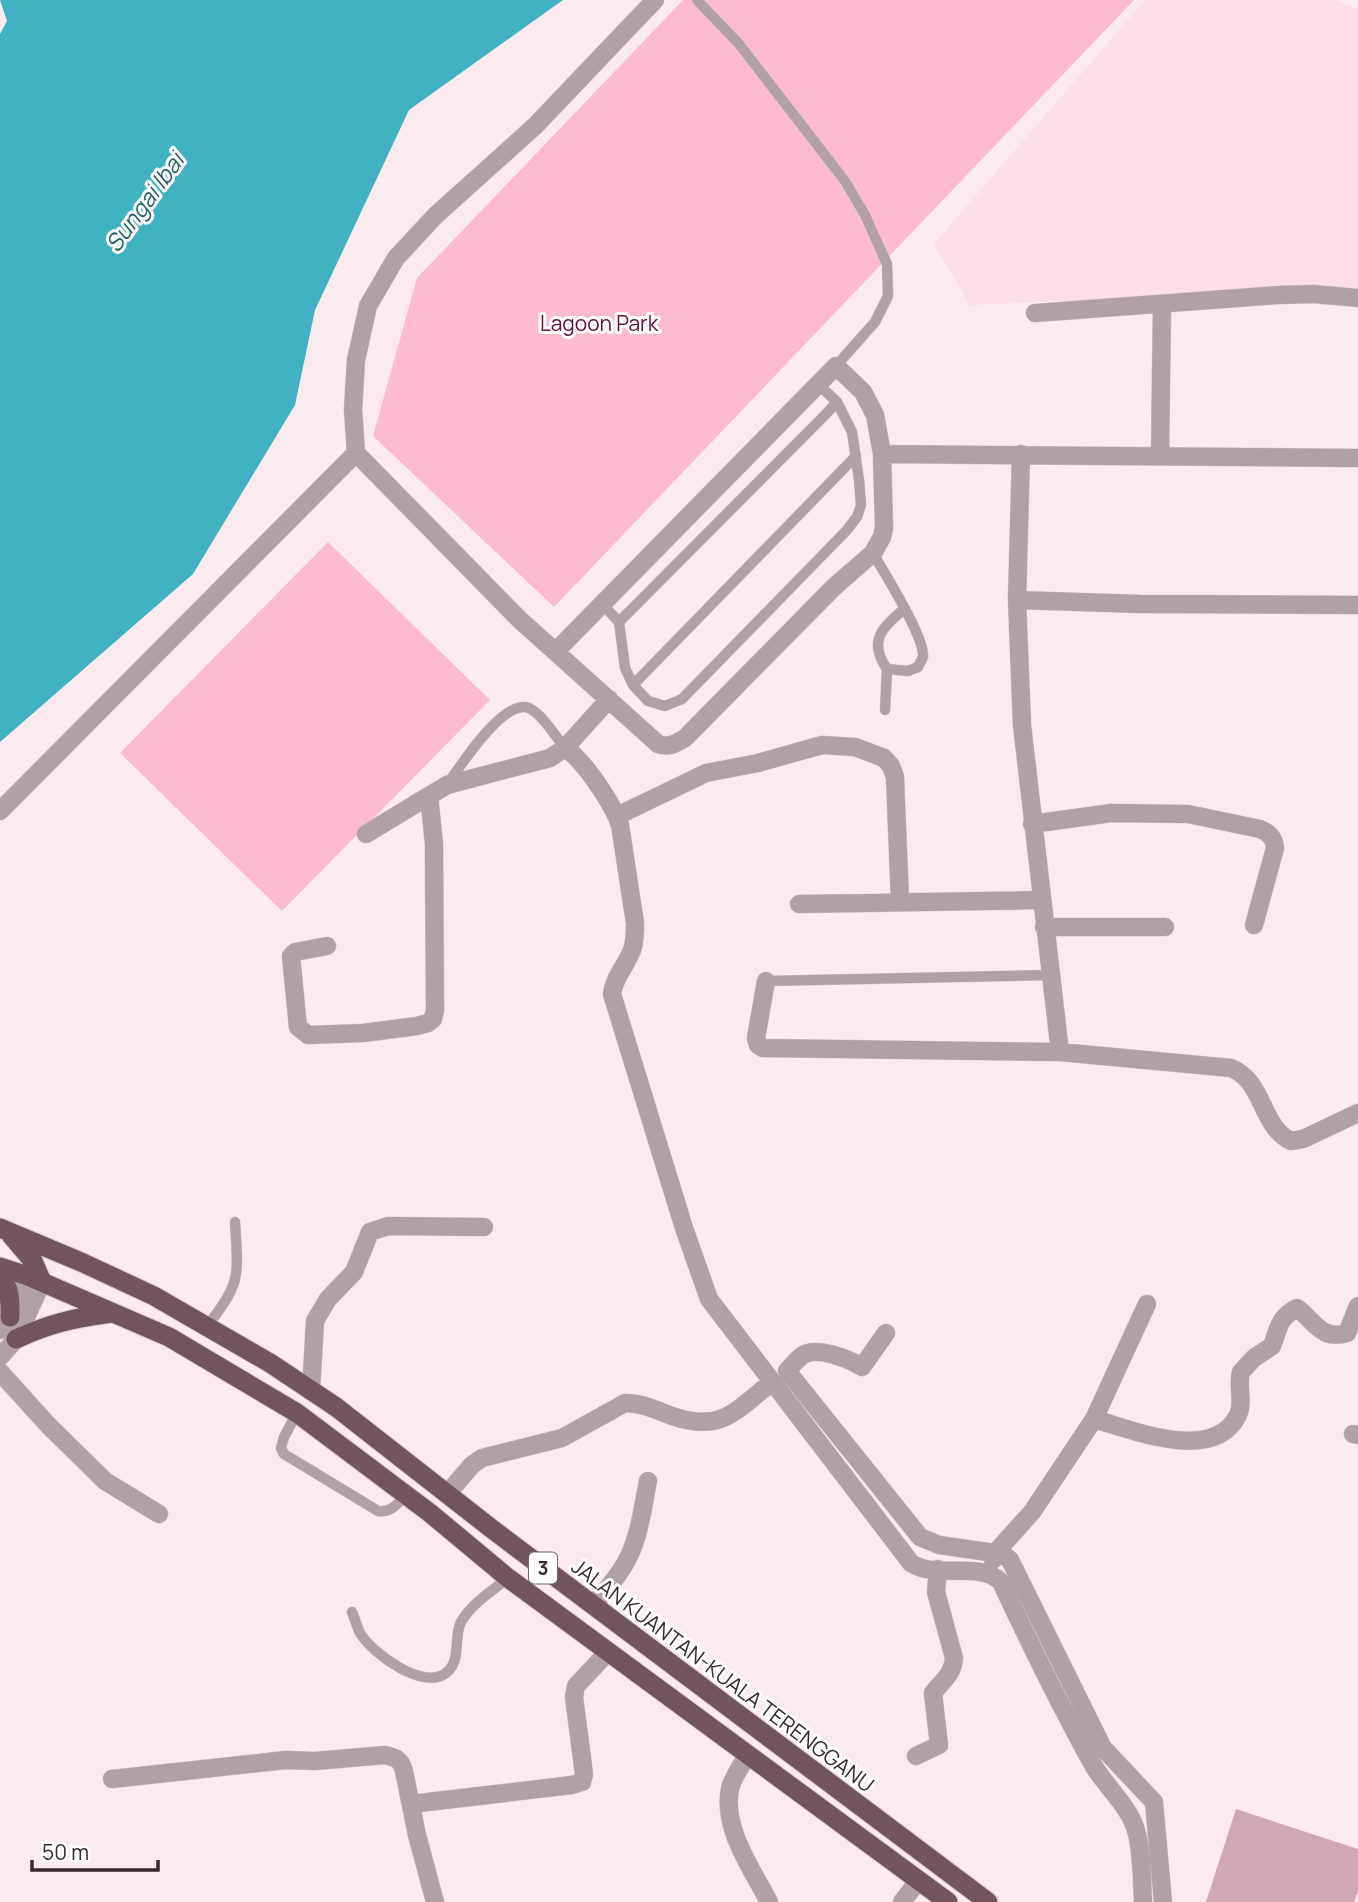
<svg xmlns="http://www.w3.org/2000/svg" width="1358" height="1902" font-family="Manrope,sans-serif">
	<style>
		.built { fill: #fbdee6 }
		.green { fill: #febacf }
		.water { fill: #41b2c1 }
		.building { fill: #cea9b4 }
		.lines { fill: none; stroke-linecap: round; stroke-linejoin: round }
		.service-casing { stroke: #d8c8cc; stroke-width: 11 }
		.minor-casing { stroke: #d8c8cc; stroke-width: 19 }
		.tertiary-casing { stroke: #d8c8cc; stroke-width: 19 }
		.trunk-casing { stroke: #d8c8cc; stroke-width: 21 }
		.service { stroke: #b1a0a5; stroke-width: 10 }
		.minor { stroke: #b1a0a5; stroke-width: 18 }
		.tertiary { stroke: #b1a0a5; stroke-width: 18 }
		.trunk { stroke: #71545c; stroke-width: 19 }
		.labels { text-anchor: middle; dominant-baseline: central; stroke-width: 6; stroke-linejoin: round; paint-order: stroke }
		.shield { fill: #fff; stroke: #73696c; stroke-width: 2 }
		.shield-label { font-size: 19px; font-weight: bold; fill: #37292d }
		.park-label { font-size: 21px; fill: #680f38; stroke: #fff }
		.street-label { font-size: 21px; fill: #37292d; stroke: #fff }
		.water-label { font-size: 23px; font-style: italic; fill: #246169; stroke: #fff }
	</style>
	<rect width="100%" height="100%" fill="#fbebef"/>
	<path class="built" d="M 1145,0 L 1335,0 L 1358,9 L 1358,293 L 1311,291 L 970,305 L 934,244 Z"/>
	<path class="green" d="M 683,0 L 1134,0 L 554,607 L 373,436 L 417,278 Z
		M 328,542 L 490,700 L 282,911 L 120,753 Z"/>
	<path class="water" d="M 0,0 L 563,0 L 409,110 L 315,310 L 295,405 L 193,574 L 0,742 L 0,34 L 7,21 Z"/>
	<path class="building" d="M 1236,1809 L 1358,1849 L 1358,1891 L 1354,1902 L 1206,1902 Z"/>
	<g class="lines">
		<g class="service-casing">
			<path id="service" d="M 697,0 L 739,44 L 845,181 L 865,215 L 887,264 L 888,296 L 875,322 L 836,366
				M 873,553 C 884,573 925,637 923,657 C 922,659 919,665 918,667 L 908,671 L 887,669 C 868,641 881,629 904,609
				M 603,605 L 619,622 L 826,414 L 837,402 L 819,385
				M 619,622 L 625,668 L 633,685 L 648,701 L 665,706 L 682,699 L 846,531 L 857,517 L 861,505 L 859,480 L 852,432 L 837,402
				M 633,685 L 856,456
				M 885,710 L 887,669
				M 449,782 C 461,765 504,698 529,708 C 543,715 555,736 565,748
				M 766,981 L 1051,975
				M 207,1326 C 242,1283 238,1275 235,1222
				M 297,1413 L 284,1437 L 281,1448 L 284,1454 L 378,1511 C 391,1513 397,1504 406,1495
				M 352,1612 C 355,1619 357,1627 360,1633 C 372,1653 423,1691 446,1673 C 462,1661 453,1638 461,1622 C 471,1604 492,1591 508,1578"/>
		</g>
		<g class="minor-casing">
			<path id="minor" d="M 1035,313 L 1278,295 L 1314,294 L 1358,298
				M 882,454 L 1358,458
				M 1021,454 L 1017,600 L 1022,725 L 1060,1052
				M 1160,456 L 1162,304
				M 1017,600 L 1141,604 L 1358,605
				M 556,651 L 836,366 L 863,392 L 875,415 L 882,454 L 884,528 L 882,537 L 873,553 L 834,587 L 685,738 C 675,744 669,748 658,744 L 520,620 L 356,453 L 353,409 L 356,360 L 368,306 L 396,258 L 435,216 L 535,126 L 655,0
				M 565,748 C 583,759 613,804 620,825 L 635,923 C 635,931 635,939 633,947 C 628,964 614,976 612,994 L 684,1228 L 709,1299 L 911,1563 C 936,1580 979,1560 1001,1582 C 1030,1644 1060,1705 1093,1765 C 1105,1785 1128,1806 1135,1827 C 1142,1847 1142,1881 1143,1902
				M 0,811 L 356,453
				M 617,816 L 706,773 L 758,763 L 822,745 L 855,747 L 884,758 L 891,766 L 895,777 L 900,902
				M 1032,824 L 1111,813 L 1188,814 L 1260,829 C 1269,833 1274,837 1275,848 L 1254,925
				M 366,834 L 447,785 L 550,758 L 565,748 L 609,699
				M 799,904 L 1041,900
				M 1044,927 L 1165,927
				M 327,946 L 295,952 L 291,956 L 298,1027 L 308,1035 L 363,1033 L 417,1026 L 428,1023 L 433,1019 L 435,1010 L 434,844 L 429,796
				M 766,981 L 756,1038 L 758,1045 L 763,1048 L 1060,1052 L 1231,1068 C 1265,1082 1260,1126 1291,1141 L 1303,1139 L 1358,1113
				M 886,1333 L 862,1367 C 849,1359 817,1346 803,1355 C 797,1359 792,1366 787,1371 L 920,1537 L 939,1545 L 995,1553 L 1004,1555 L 1010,1560 L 1103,1748 L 1154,1802 L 1163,1902
				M 0,1372 L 49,1426 L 105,1481 L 159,1514
				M 311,1391 L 315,1321 L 328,1299 L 354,1272 L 370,1232 L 388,1226 L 484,1227
				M 1094,1419 C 1133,1430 1214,1464 1238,1415 C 1244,1403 1237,1386 1241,1372 L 1254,1358 L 1272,1346 C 1279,1328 1278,1318 1297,1308 C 1315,1321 1321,1341 1347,1333 L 1358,1306
				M 1353,1434 L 1358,1435
				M 447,1494 L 472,1465 L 482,1458 L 562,1438 L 625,1403 C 642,1403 656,1410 672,1416 C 722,1433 735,1411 772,1382
				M 993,1560 L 995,1553 L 1032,1512 L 1094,1419 L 1147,1304
				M 593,1605 C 606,1590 620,1575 629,1556 C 640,1533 643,1506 648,1481
				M 748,1755 C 742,1765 732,1778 730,1789 C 722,1828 752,1869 769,1902
				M 916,1756 L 939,1745 L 933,1693 C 942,1681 953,1675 954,1658 L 936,1592 L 938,1569
				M 112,1779 L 286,1760 L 315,1761 L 385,1755 C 397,1758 401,1760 404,1771 L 417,1835 L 435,1902
				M 411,1804 L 572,1785 L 582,1782 L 584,1774 L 574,1697 L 576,1686 L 608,1652
				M 902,1902 L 918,1881"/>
		</g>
		<g class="tertiary-casing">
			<path id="tertiary" d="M 0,1330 L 10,1317 L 28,1276
				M 0,1357 L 16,1339 L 42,1282"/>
		</g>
		<g class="trunk-casing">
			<path id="trunk" d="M 0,1228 L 81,1262 L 154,1296 L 270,1363 L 336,1407 L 492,1529 L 988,1902
				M 11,1235 L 33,1261 L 42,1282
				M 0,1267 L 28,1276 L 169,1337 L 297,1413 L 430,1513 L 508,1578 L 948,1902
				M 0,1276 C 11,1288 10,1302 10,1317
				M 16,1339 C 51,1323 74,1318 112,1313"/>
		</g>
		<use href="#service" class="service"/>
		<use href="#minor" class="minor"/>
		<use href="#tertiary" class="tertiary"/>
		<use href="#trunk" class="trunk"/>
	</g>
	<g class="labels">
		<rect class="shield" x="529" y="1552.5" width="28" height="31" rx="5"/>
		<g class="shield-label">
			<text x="543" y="1568">3</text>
		</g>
		<g class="park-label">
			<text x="599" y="323">Lagoon Park</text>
		</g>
		<g class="street-label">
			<text transform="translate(723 1675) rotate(37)">JALAN KUANTAN-KUALA TERENGGANU</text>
		</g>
		<g class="water-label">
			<text transform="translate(144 202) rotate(-54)">Sungai Ibai</text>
		</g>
	</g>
	<path d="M32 1860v10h126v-10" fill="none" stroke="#37292d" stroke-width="3.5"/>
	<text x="42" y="1860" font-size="21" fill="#37292d" stroke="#ffffff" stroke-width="5" paint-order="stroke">50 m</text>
</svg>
